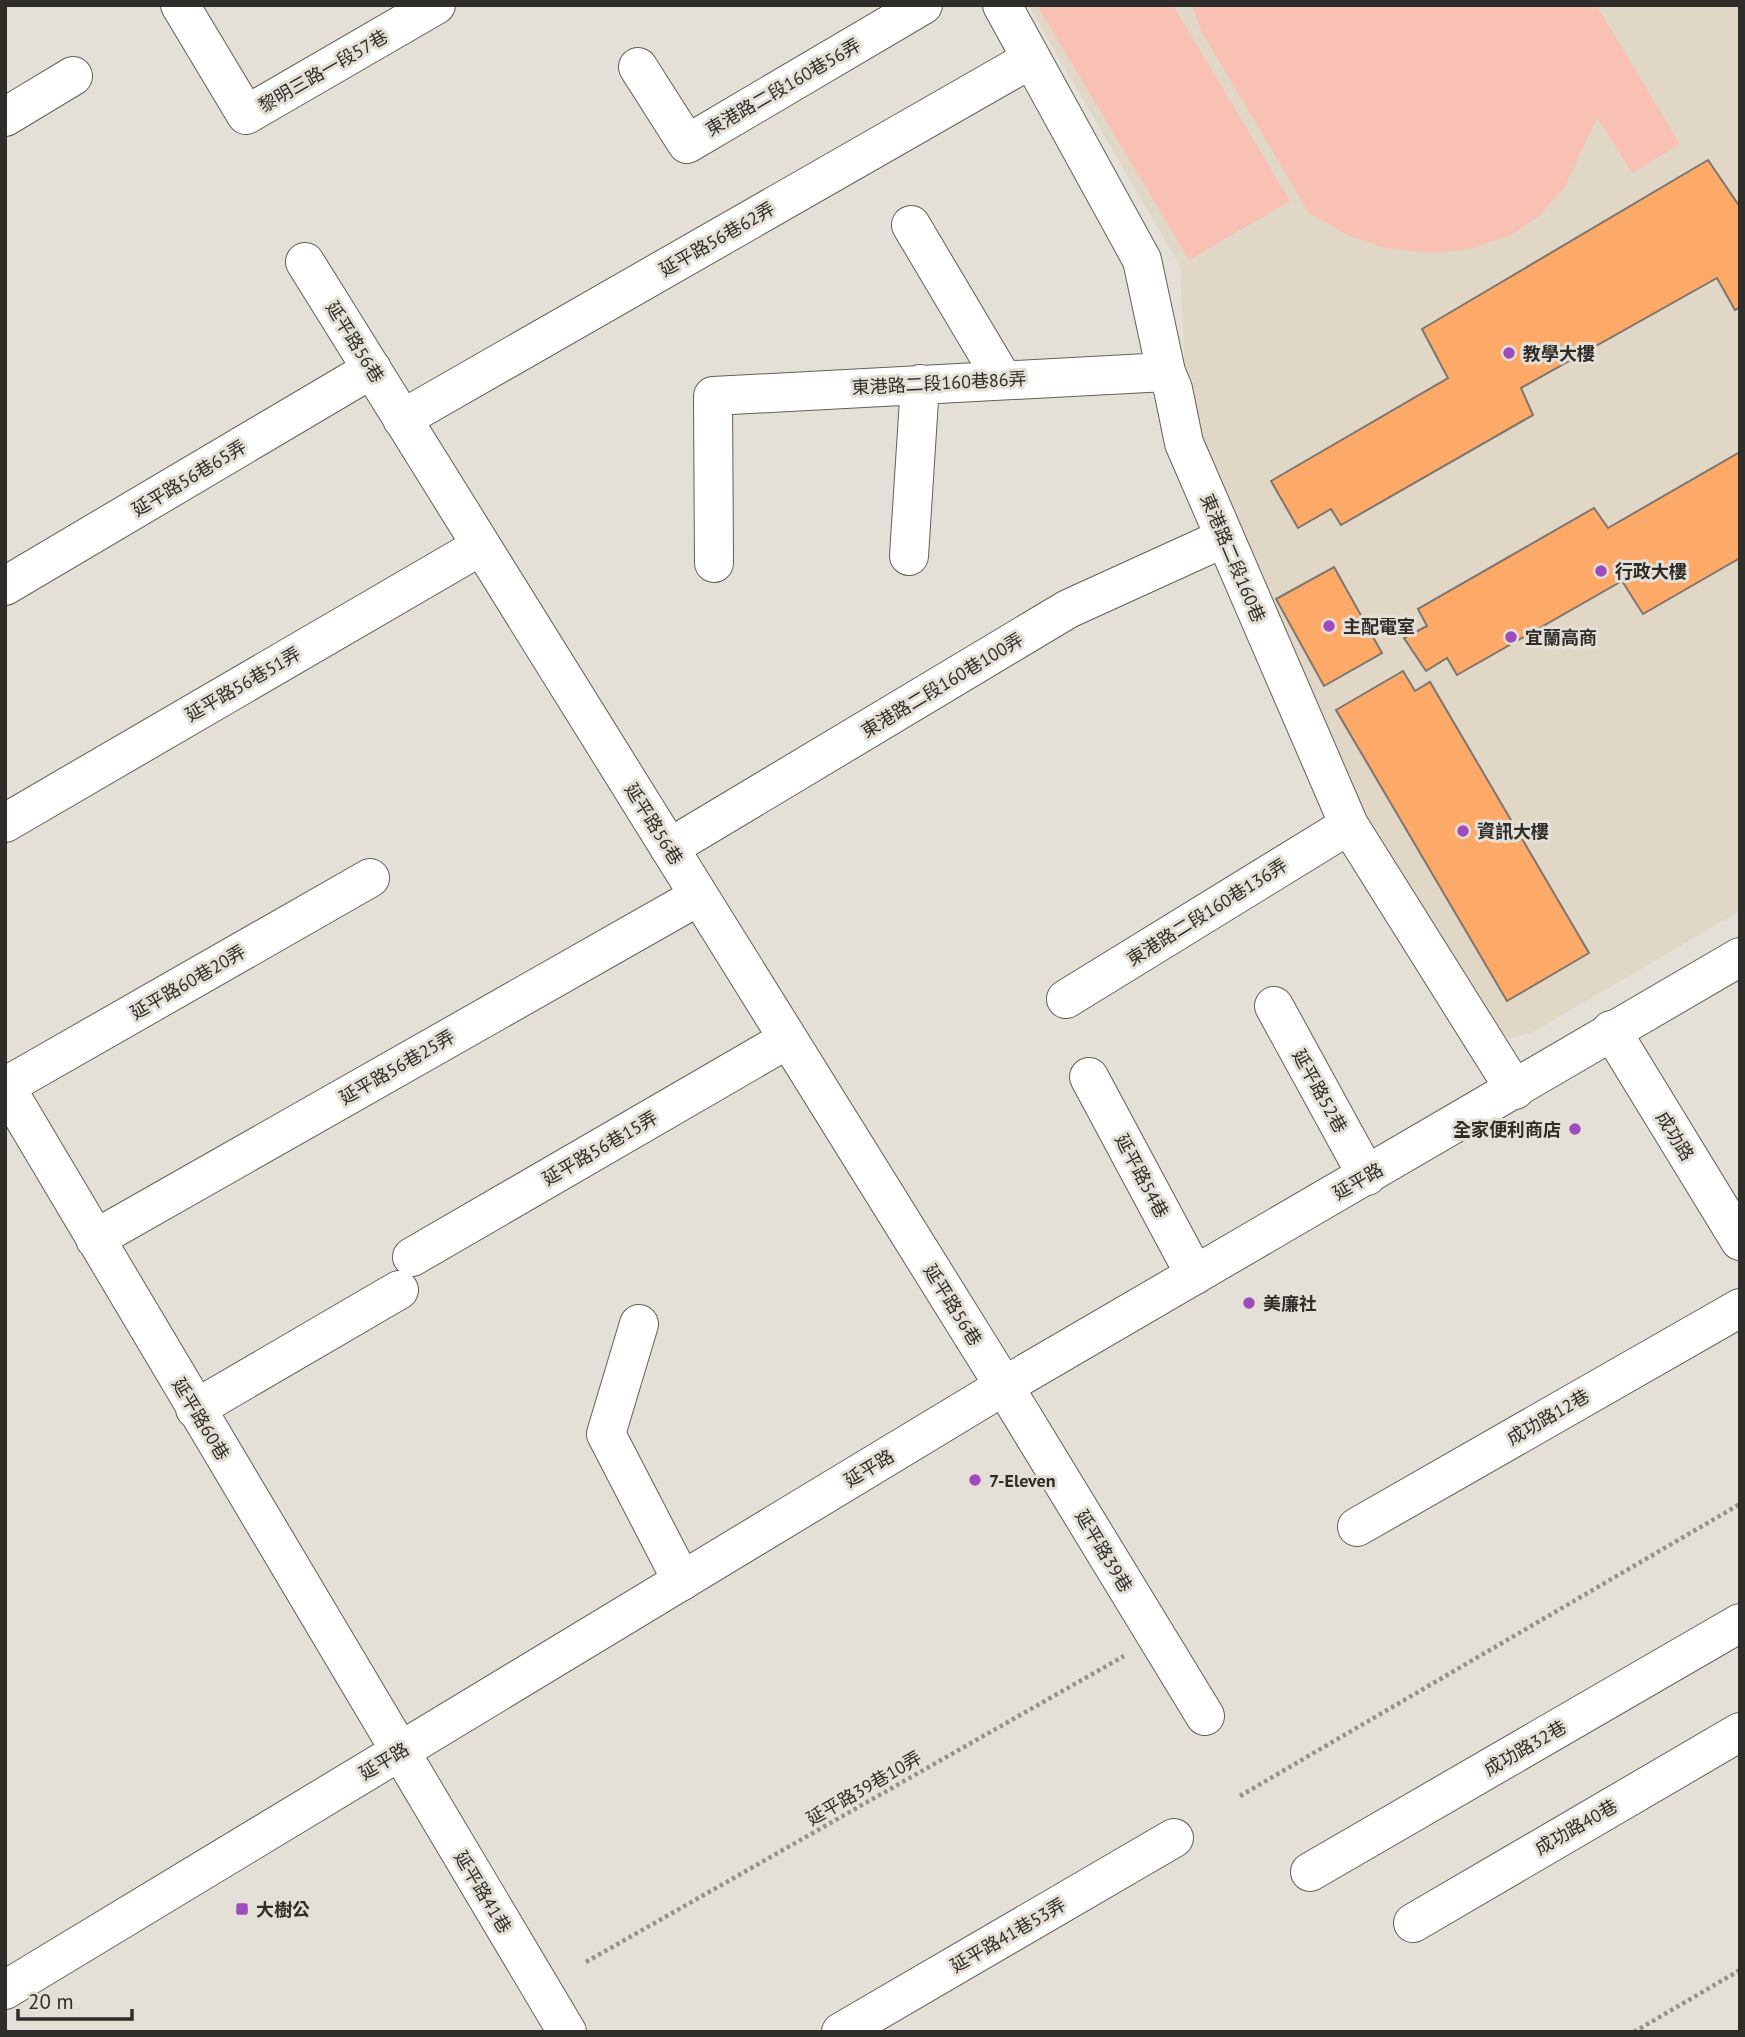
<svg xmlns="http://www.w3.org/2000/svg" width="1745" height="2037" font-family="'PT Sans','Noto Sans TC',sans-serif">
	<style>
		.built { fill: #e0d7c7 }
		.green { fill: #f9c0b4 }
		.building { fill: #fda968; stroke: #7e756f; stroke-width: 2 }
		.lines { fill: none; stroke-linecap: round; stroke-linejoin: round }
		.minor-casing { stroke: #645f57; stroke-width: 40 }
		.major-casing { stroke: #645f57; stroke-width: 40 }
		.path { stroke: #95918b; stroke-width: 4.5; stroke-dasharray: 3.5 3.5; stroke-linecap: butt }
		.minor { stroke: #fff; stroke-width: 38 }
		.major { stroke: #fff; stroke-width: 38 }
		.poi-dot { fill: #9e4cbb; stroke: #e5e0d7; stroke-width: 2.5 }
		.labels { text-anchor: middle; dominant-baseline: central; stroke-width: 6; stroke-linejoin: round; paint-order: stroke }
		.street-label { font-size: 18px; fill: #2f2d29; stroke: #e5e0d7 }
		.poi-label { font-size: 18px; font-weight: bold; fill: #2f2d29; stroke: #e5e0d7; text-anchor: start }
	</style>
	<rect width="100%" height="100%" fill="#e5e0d7"/>
	<path class="built" d="M 1028,5 L 1740,5 L 1740,911 L 1533,1032 L 1507,1039 L 1364,814 L 1199,460 L 1186,390 L 1180,266 Z"/>
	<path class="green" d="M 1037,5 L 1173,5 L 1290,201 L 1189,260 Z
		M 1192,5 L 1596,5 L 1680,144 L 1632,173 L 1597,117 L 1565,187 L 1539,216 L 1511,235 L 1471,249 L 1431,253 L 1385,248 L 1348,235 L 1309,213 L 1200,29 Z"/>
	<path class="building" d="M 1708,160 L 1740,207 L 1740,307 L 1735,310 L 1717,278 L 1521,388 L 1533,415 L 1341,525 L 1331,509 L 1298,528 L 1271,481 L 1448,378 L 1422,329 Z
		M 1740,452 L 1740,558 L 1643,614 L 1622,581 L 1457,675 L 1447,658 L 1426,671 L 1404,638 L 1427,626 L 1418,609 L 1594,508 L 1608,528 Z
		M 1334,567 L 1382,653 L 1324,686 L 1276,599 Z
		M 1403,671 L 1415,691 L 1430,682 L 1589,953 L 1507,1001 L 1336,710 Z"/>
	<g class="lines">
		<g class="minor-casing">
			<path id="minor" d="M 180,5 L 246,115 L 436,5
				M 1002,5 L 1142,260 L 1166,372 L 1173,389 L 1184,443 L 1349,825 L 1515,1090
				M 638,67 L 687,144 L 923,5
				M 5,117 L 73,76
				M 911,225 L 1003,380
				M 305,262 L 1004,1386 L 1205,1716
				M 402,419 L 1031,59
				M 909,556 L 920,384
				M 714,563 L 713,396 L 1166,372
				M 5,586 L 372,369
				M 5,823 L 481,546
				M 669,848 L 1068,609 L 1224,538
				M 1066,999 L 1349,825
				M 1274,1006 L 1367,1176
				M 1611,1030 L 1740,1241
				M 1089,1077 L 1195,1275
				M 5,1086 L 567,2032
				M 6,1086 L 370,878
				M 95,1239 L 699,896
				M 412,1257 L 788,1039
				M 639,1324 L 606,1434 L 682,1581
				M 195,1409 L 399,1290
				M 1357,1527 L 1740,1308
				M 1310,1872 L 1740,1623
				M 1413,1923 L 1740,1732
				M 841,2032 L 1174,1838"/>
		</g>
		<g class="major-casing">
			<path id="major" d="M 5,1990 L 1004,1386 L 1740,957"/>
		</g>
		<path class="path" d="M 1240,1796 L 1740,1504
			M 586,1962 L 1124,1656
			M 1634,2032 L 1740,1970"/>
		<use href="#minor" class="minor"/>
		<use href="#major" class="major"/>
	</g>
	<g class="poi-dot">
		<circle cx="1509" cy="353" r="7"/>
		<circle cx="1601" cy="571" r="7"/>
		<circle cx="1329" cy="626" r="7"/>
		<circle cx="1511" cy="637" r="7"/>
		<circle cx="1463" cy="831" r="7"/>
		<circle cx="1575" cy="1129" r="7"/>
		<circle cx="1249" cy="1303" r="7"/>
		<circle cx="975" cy="1480" r="7"/>
		<rect x="235" y="1902" width="14" height="14" rx="3.5"/>
	</g>
	<g class="labels">
		<g class="street-label">
			<text transform="translate(323 71) rotate(-30)">黎明三路一段57巷</text>
			<text transform="translate(783 87) rotate(-30)">東港路二段160巷56弄</text>
			<text transform="translate(717 239) rotate(-30)">延平路56巷62弄</text>
			<text transform="translate(355 342) rotate(58)">延平路56巷</text>
			<text transform="translate(939 383) rotate(-3)">東港路二段160巷86弄</text>
			<text transform="translate(189 478) rotate(-31)">延平路56巷65弄</text>
			<text transform="translate(1233 558) rotate(67)">東港路二段160巷</text>
			<text transform="translate(243 684) rotate(-30)">延平路56巷51弄</text>
			<text transform="translate(942 685) rotate(-31)">東港路二段160巷100弄</text>
			<text transform="translate(654 824) rotate(58)">延平路56巷</text>
			<text transform="translate(1207 912) rotate(-32)">東港路二段160巷136弄</text>
			<text transform="translate(188 982) rotate(-30)">延平路60巷20弄</text>
			<text transform="translate(397 1067) rotate(-30)">延平路56巷25弄</text>
			<text transform="translate(1320 1091) rotate(61)">延平路52巷</text>
			<text transform="translate(1675 1136) rotate(58)">成功路</text>
			<text transform="translate(600 1148) rotate(-30)">延平路56巷15弄</text>
			<text transform="translate(1142 1176) rotate(62)">延平路54巷</text>
			<text transform="translate(1358 1181) rotate(-30)">延平路</text>
			<text transform="translate(953 1305) rotate(58)">延平路56巷</text>
			<text transform="translate(1548 1417) rotate(-30)">成功路12巷</text>
			<text transform="translate(201 1419) rotate(59)">延平路60巷</text>
			<text transform="translate(869 1468) rotate(-31)">延平路</text>
			<text transform="translate(1104 1551) rotate(59)">延平路39巷</text>
			<text transform="translate(1525 1748) rotate(-30)">成功路32巷</text>
			<text transform="translate(384 1761) rotate(-31)">延平路</text>
			<text transform="translate(864 1788) rotate(-30)">延平路39巷10弄</text>
			<text transform="translate(1576 1827) rotate(-30)">成功路40巷</text>
			<text transform="translate(483 1892) rotate(59)">延平路41巷</text>
			<text transform="translate(1008 1935) rotate(-30)">延平路41巷53弄</text>
		</g>
		<g class="poi-label">
			<text x="1523" y="353">教學大樓</text>
			<text x="1615" y="571">行政大樓</text>
			<text x="1343" y="626">主配電室</text>
			<text x="1525" y="637">宜蘭高商</text>
			<text x="1477" y="831">資訊大樓</text>
			<text x="1561" y="1129" text-anchor="end">全家便利商店</text>
			<text x="1263" y="1303">美廉社</text>
			<text x="989" y="1480">7-Eleven</text>
			<text x="256" y="1909">大樹公</text>
		</g>
	</g>
	<rect width="1745" height="2037" fill="none" stroke="#2f2d29" stroke-width="14"/>
	<path d="M18 2009v10h114v-10" fill="none" stroke="#2f2d29" stroke-width="3.5"/>
	<text x="28" y="2009" font-size="21" fill="#2f2d29" stroke="#e5e0d7" stroke-width="5" paint-order="stroke">20 m</text>
</svg>
